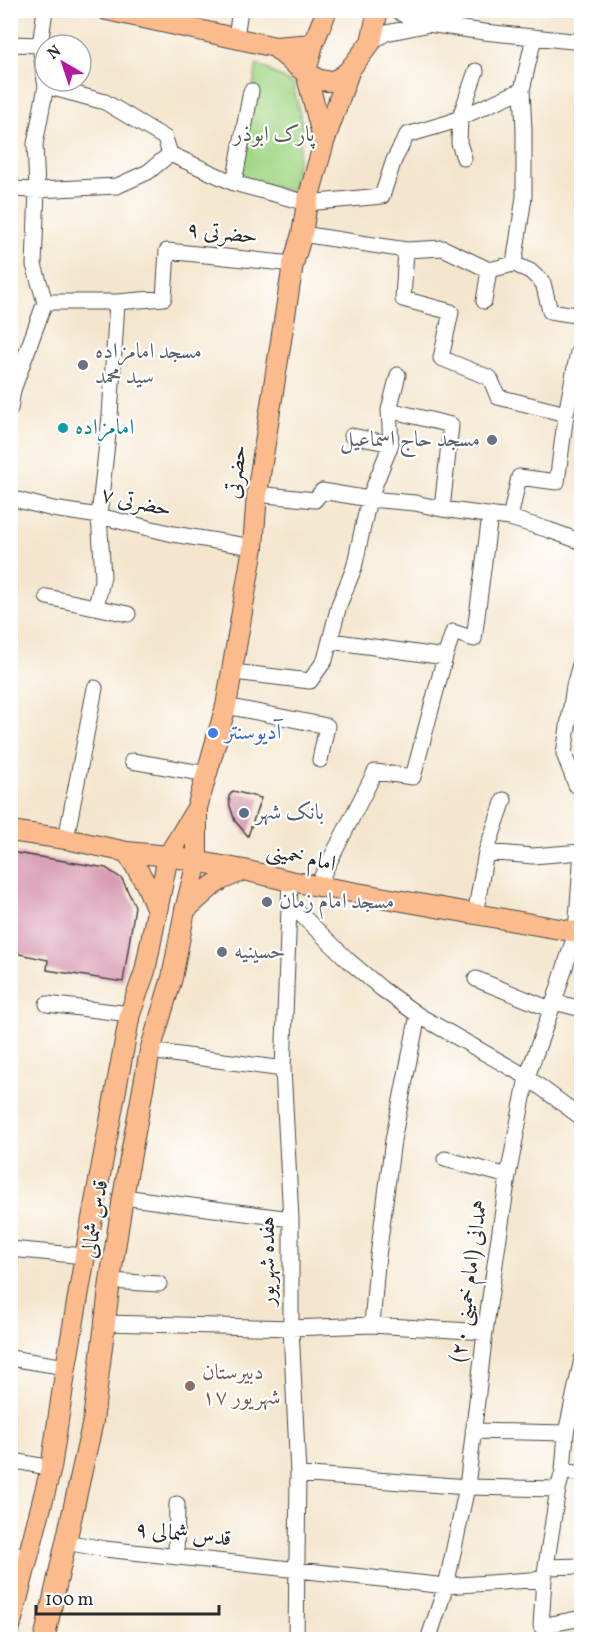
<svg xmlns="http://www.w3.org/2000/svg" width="592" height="1650" font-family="Vollkorn,Amiri,serif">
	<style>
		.green { fill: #a3d787; stroke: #678159; stroke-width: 1.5 }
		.building { fill: #d38ea8 }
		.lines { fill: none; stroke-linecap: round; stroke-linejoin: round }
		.minor-casing { stroke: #494743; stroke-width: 17 }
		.major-casing { stroke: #494743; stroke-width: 22 }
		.minor { stroke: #fff; stroke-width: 15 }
		.major { stroke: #fbbb8d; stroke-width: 20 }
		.worship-dot { fill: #6b7280; stroke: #fff; stroke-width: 2 }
		.culture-dot { fill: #0f9aa8; stroke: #fff; stroke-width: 2 }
		.shop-dot { fill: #3f7fe0; stroke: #fff; stroke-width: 2 }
		.service-dot { fill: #5c6f8a; stroke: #fff; stroke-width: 2 }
		.education-dot { fill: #8d6e63; stroke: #fff; stroke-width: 2 }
		.labels { text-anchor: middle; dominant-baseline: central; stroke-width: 4.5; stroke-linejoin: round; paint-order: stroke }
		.park-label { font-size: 22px; fill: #4f5f47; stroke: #fff }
		.street-label { font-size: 22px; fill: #2b2b2b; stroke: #fff }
		.worship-label { font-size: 22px; fill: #5b616d; stroke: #fff; text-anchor: start }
		.culture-label { font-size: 22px; fill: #0d838f; stroke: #fff; text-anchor: start }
		.shop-label { font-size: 22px; fill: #366cbe; stroke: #fff; text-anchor: start }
		.service-label { font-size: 22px; fill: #4e5e75; stroke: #fff; text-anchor: start }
		.education-label { font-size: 22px; fill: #785e54; stroke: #fff; text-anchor: start }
	</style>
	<rect width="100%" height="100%" fill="#fff"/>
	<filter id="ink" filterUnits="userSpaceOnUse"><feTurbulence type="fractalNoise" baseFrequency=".0167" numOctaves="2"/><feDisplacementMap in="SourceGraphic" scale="12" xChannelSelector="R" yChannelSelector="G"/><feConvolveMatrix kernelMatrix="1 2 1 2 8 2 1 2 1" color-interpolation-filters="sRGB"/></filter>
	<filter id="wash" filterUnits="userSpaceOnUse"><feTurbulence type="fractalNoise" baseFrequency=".008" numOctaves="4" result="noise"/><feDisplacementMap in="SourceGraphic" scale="24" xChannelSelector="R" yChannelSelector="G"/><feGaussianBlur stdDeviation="1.35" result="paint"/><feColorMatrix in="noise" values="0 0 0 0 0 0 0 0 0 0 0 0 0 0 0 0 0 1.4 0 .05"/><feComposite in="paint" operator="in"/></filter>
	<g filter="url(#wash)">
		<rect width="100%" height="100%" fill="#f4e6ce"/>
		<path class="green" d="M 257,64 L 293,84 L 303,129 L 292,192 L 238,178 Z"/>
		<g id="blocks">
			<path class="building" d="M 233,791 L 261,798 L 248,836 L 235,821 L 230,806 L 229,796 Z
				M 10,852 L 106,868 L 122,879 L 135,906 L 123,982 L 47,970 L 48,960 L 10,952 Z"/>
		</g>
	</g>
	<g filter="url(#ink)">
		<use href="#blocks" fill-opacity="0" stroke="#494743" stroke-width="1.5"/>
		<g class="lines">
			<g class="minor-casing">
				<path id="minor" d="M 397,10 L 408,18 L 428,24 L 484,32 L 582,42
					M 236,37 L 240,10
					M 371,42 L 386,33 L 425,25
					M 10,44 L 40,45
					M 45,81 L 40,45 L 45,10
					M 46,86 L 105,102 L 165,138 L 170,154 L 234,183 L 307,203 L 382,196 L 394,160 L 407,135 L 448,123 L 522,90 L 534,37
					M 464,158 L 459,143 L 460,117 L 476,71
					M 234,183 L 251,91
					M 10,189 L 37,190 L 117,186 L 148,172 L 170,154
					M 302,234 L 406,250 L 443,248 L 489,270 L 514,264 L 530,271 L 543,283 L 550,311 L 582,316
					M 406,250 L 403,299 L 451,312 L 441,358 L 490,378 L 498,397 L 566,414
					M 514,264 L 524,197 L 524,130 L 522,90
					M 484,301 L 489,270
					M 45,302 L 117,302 L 164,298 L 167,251 L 293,264
					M 10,409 L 13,390 L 45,302 L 34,265 L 37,190 L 35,144 L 46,86 L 45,81
					M 389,410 L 451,425 L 442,509
					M 352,436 L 391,444
					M 257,494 L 315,500 L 322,491 L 369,499 L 415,503 L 442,509 L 510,518 L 549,530 L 582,542
					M 10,498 L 53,509 L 99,516 L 173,534 L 253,547
					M 510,518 L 519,477 L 557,482 L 566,414 L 578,352
					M 47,597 L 128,614
					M 96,607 L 103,576 L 99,516 L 110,416 L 117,302
					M 331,641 L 445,657
					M 582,657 L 574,686 L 564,754 L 576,785 L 582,786
					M 233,672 L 310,681 L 325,660 L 339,605 L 354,568 L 369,499 L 391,444 L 389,410 L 398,375
					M 226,706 L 327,726 L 320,760
					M 132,761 L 207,774
					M 66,839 L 95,688
					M 486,852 L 533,856 L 581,852
					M 290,881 L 283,1069 L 291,1219 L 291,1328 L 298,1474 L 296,1640
					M 317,886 L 375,772 L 413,777 L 445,657 L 453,632 L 474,639 L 490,515
					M 289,903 L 349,961 L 382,989 L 418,1015 L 527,1077 L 582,1118
					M 475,915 L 486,852 L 504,800
					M 476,979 L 550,1009
					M 554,1002 L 582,1009
					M 47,1004 L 130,1014
					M 150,1051 L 283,1069
					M 445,1159 L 508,1176
					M 123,1197 L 291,1219
					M 10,1249 L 85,1256
					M 110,1281 L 159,1284
					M 106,1323 L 291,1328 L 372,1325 L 485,1332
					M 372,1325 L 377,1264 L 393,1140 L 418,1015
					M 10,1358 L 66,1367
					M 582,1359 L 566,1433 L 563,1471 L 558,1489 L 544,1579 L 541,1626 L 582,1618
					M 473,1431 L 566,1433
					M 10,1460 L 51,1468
					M 563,1471 L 582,1474
					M 298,1474 L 467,1487 L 558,1489
					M 65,1542 L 105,1549 L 446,1586 L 544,1579
					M 10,1554 L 28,1557
					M 176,1557 L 177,1504
					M 546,1567 L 582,1566
					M 428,1640 L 446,1586 L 467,1487 L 485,1332 L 508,1176 L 527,1077 L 554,1002 L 576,932 L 582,851"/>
			</g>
			<g class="major-casing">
				<path id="major" d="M 107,10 L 275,47 L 313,44
					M 275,47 C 288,58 312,83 330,81 C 339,80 344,75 350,69
					M 324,142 L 306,73 L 313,44 L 327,10
					M 10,831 L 66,839 L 127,852 L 168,856 L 244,870 L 290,881 L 582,933
					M 127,852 L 146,884 L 157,910
					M 185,910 L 212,886 L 221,880 L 244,870
					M 10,1627 L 51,1468 L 66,1367 L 85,1256 L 130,1014 L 145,971 L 168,856 L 197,808 L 226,706 L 253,547 L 257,494 L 293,264 L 302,234 L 307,203 L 324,142 L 350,69 L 371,42 L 378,10
					M 44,1640 L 93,1421 L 110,1281 L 123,1197 L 150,1051 L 172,978 L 185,910 L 197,862 L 197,808"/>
			</g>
			<use href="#minor" class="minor"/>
			<use href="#major" class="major"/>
		</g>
	</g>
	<g class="worship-dot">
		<circle cx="83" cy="365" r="6"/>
		<circle cx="492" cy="440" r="6"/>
		<circle cx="267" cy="902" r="6"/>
		<circle cx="222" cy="952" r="6"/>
	</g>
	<circle class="culture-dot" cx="63" cy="428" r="6"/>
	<circle class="shop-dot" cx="213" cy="733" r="6"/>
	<circle class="service-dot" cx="244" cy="813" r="6"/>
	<circle class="education-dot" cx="190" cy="1386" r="6"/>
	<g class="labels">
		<g class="park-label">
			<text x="274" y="135">پارک ابوذر</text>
		</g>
		<g class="street-label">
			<text transform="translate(222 234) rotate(6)">حضرتی ۹</text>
			<text transform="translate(237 472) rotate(-82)">حضرتی</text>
			<text transform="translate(136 503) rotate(13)">حضرتی ۷</text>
			<text transform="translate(301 858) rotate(12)">امام خمینی</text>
			<text transform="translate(96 1219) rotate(-81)">قدس شمالی</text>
			<text transform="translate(268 1261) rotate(-90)">هفده شهریور</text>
			<text transform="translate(470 1281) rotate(-82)">همدانی (امام خمینی ۲۰)</text>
			<text transform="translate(183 1535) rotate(6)">قدس شمالی ۹</text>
		</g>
		<g class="worship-label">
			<text x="95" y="352">مسجد امامزاده<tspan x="95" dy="25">سید محمد</tspan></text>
			<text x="480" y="440" text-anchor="end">مسجد حاج اسماعیل</text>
			<text x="279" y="902">مسجد امام زمان</text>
			<text x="234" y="952">حسینیه</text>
		</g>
		<g class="culture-label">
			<text x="75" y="428">امامزاده</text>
		</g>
		<g class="shop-label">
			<text x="225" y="733">آدیوسنتر</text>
		</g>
		<g class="service-label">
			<text x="256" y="813">بانک شهر</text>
		</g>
		<g class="education-label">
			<text x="202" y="1373">دبیرستان<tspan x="202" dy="25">۱۷ شهریور</tspan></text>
		</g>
	</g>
	<rect width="592" height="1650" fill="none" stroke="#fff" stroke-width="36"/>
	<g transform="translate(63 63) rotate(321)"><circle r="28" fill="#ffffff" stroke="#aaaaaa" stroke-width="1.5"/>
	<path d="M0-4.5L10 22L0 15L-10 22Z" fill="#b5179e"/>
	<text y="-9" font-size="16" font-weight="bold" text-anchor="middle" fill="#2b2b2b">N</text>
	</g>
	<path d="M36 1605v9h183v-9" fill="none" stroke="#2b2b2b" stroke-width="3"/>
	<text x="45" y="1605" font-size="18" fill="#2b2b2b" stroke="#ffffff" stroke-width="4.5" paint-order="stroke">100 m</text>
</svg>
